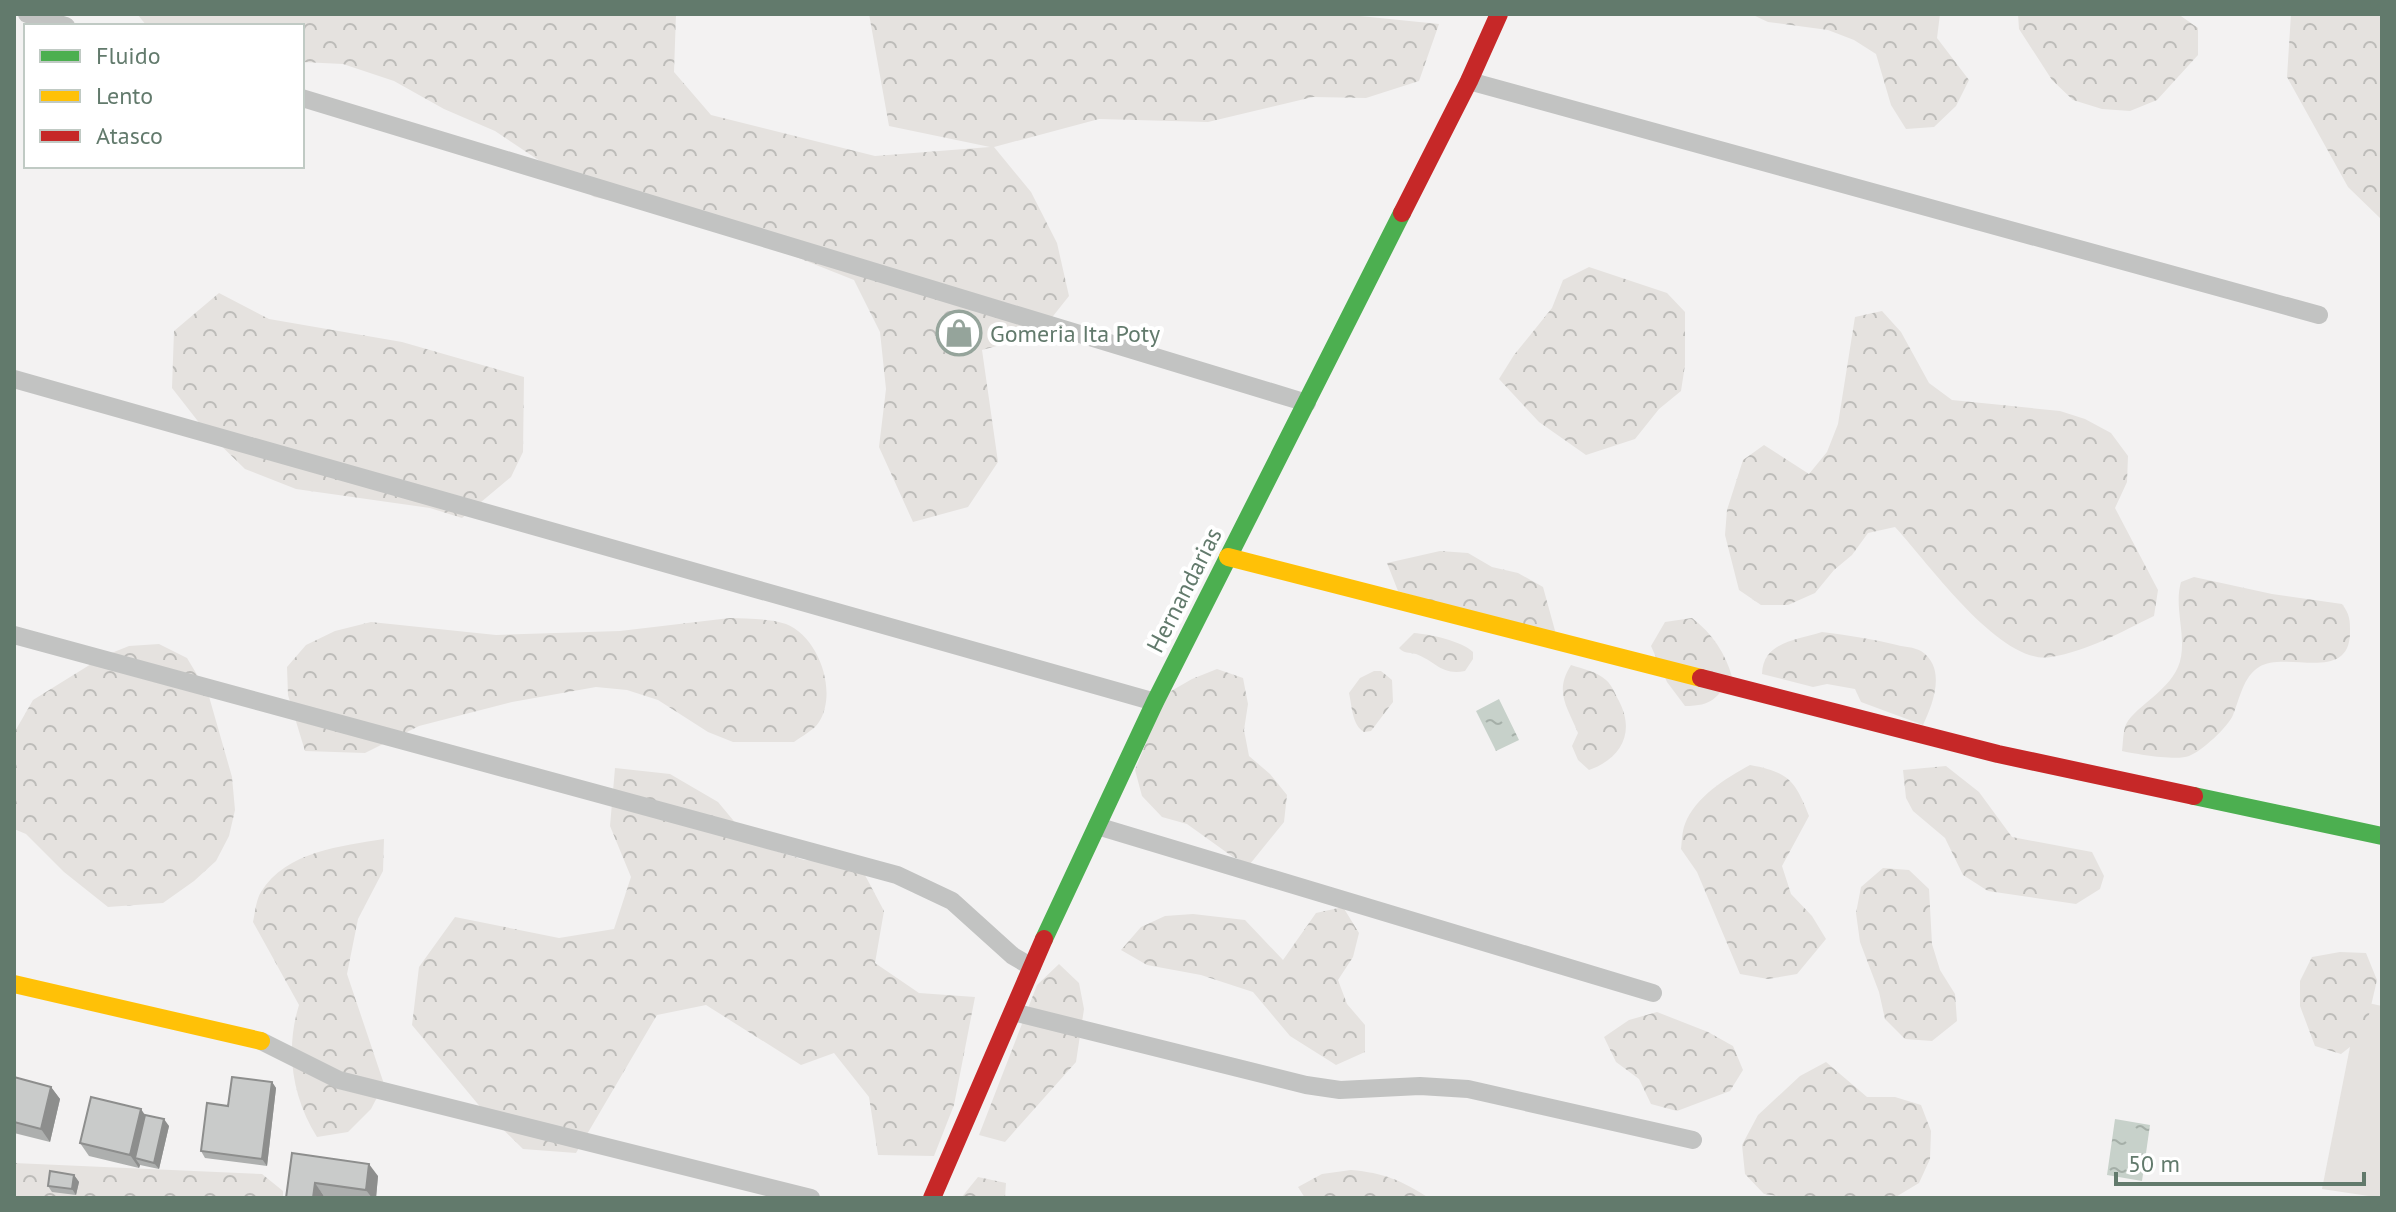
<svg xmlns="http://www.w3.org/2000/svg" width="2396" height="1212" font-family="'PT Sans',sans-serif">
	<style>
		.grass { fill: #e5e2df }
		.forest { fill: url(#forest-crowns) }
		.water { fill: url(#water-ripples) }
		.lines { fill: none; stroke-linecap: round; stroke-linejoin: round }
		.lane { stroke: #c2c3c2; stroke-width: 18 }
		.fast { stroke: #4caf50; stroke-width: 18 }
		.slow { stroke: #ffc107; stroke-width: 18 }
		.jam { stroke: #c62828; stroke-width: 18 }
		.wall { fill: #adafae }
		.shaded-wall { fill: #8d8e8d }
		.building { fill: #c9cbca; stroke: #8d8e8d; stroke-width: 2 }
		.labels { text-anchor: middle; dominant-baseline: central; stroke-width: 8; stroke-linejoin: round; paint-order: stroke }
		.poi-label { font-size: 24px; fill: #627a6c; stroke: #fff; text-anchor: start }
		.street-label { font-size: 24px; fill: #627a6c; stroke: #fff }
	</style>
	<defs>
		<pattern id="forest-crowns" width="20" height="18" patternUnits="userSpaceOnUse" patternTransform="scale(2)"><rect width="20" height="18" fill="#e5e2df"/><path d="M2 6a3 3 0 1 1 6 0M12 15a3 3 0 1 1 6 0" fill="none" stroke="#bdbcb9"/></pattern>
		<pattern id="water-ripples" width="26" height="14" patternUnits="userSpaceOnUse" patternTransform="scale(2)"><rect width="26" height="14" fill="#c7d1ca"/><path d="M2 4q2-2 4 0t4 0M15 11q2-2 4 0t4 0" fill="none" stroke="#a5afa8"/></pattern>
	</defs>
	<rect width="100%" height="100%" fill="#f3f2f2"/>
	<path class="grass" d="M 2359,1001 L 2382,1006 L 2382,1198 L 2322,1189 Z"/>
	<path class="forest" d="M 137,14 L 676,14 L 674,72 L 711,115 L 875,156 L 990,147 L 889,126 L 869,14 L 1340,14 L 1439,24 L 1419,81 L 1366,98 L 1313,97 L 1208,122 L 1099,119 L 994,147 L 1031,192 L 1057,243 L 1069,296 L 1038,335 L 982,350 L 998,462 L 968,507 L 913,522 L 879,447 L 886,389 L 880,332 L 854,280 L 698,218 L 594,197 L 495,131 L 444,109 L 394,81 L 343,64 L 302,62 L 302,26 L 147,26 Z
		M 1751,14 L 1940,14 L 1937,38 L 1969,80 L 1956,106 L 1934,127 L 1906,129 L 1891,105 L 1876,54 L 1854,40 L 1828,30 L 1768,22 Z
		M 2018,14 L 2178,14 L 2198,28 L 2198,55 L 2157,100 L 2130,111 L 2102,109 L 2073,100 L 2052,80 L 2019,29 Z
		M 2291,14 L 2382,14 L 2382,220 L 2348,187 L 2287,77 Z
		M 1589,267 L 1667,293 L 1685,312 L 1685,365 L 1681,391 L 1659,409 L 1635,439 L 1586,455 L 1539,422 L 1499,379 L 1514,355 L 1552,308 L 1563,280 Z
		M 219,293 L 269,319 L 402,342 L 524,377 L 523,452 L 511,477 L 462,518 L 430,508 L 296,489 L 245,469 L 204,429 L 172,388 L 174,331 Z
		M 1882,311 L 1901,332 L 1929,383 L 1952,400 L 2060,411 L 2085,419 L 2111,433 L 2128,456 L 2127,482 L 2115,508 L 2158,590 L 2154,616 C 2121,632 2088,651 2051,657 C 2000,666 1927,561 1895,527 L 1868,533 L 1852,555 L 1834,570 L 1815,593 L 1788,605 L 1761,605 L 1739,590 L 1725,535 L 1727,510 L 1743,460 L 1764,445 L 1809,474 L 1827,452 L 1838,424 L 1855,317 Z
		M 1440,551 L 1468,553 L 1492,567 L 1518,573 L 1543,587 L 1557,638 L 1398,591 L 1387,563 Z
		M 2194,577 L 2272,594 L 2342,604 C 2350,615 2350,620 2350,633 C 2349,684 2285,650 2259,667 C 2243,677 2240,698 2233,715 C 2228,727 2202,751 2189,756 C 2177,761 2135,754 2122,751 C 2123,744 2123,734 2125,727 C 2131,709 2167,693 2178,667 C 2189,641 2173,609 2181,582 Z
		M 730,618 C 747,619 770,618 786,624 C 819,637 838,692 819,722 C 814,730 802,736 794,742 L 733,742 L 708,732 L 658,700 L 627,690 L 596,687 L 512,702 L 419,726 L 365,753 L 305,751 L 288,695 L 287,667 L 306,645 L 335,631 L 371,622 L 496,635 L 620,631 Z
		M 1692,618 C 1712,633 1726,654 1732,677 C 1716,698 1713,706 1685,706 L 1667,682 L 1651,646 L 1665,622 Z
		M 1822,632 C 1848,635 1872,639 1897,645 C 1904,647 1914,647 1921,651 C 1947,668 1933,704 1923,725 L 1861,702 L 1855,689 L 1827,684 L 1813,687 L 1762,674 C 1763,642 1796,640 1822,632 Z
		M 1414,633 C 1429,634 1462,641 1473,652 L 1473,659 L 1465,671 C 1442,676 1435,661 1416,654 C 1408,652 1405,654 1399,648 Z
		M 159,644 L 187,658 L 208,693 L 232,777 L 235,810 L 229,836 L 216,861 L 194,881 L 163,903 L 108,907 L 64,872 L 26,834 L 14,829 L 14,733 L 33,700 L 104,656 L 129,646 Z
		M 1571,665 C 1583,669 1596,671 1606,680 C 1612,685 1615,694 1619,701 C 1636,734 1620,759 1589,770 L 1578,760 L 1572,746 L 1578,733 C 1567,706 1554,692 1571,665 Z
		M 1217,669 L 1243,678 L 1248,704 L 1244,730 L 1249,756 L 1270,774 L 1287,795 L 1284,822 L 1250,864 L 1233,857 L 1187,824 L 1162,817 L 1142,796 L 1135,770 L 1166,694 L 1192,679 Z
		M 1374,671 L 1381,671 L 1392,680 L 1393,702 L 1371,731 L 1364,732 C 1352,725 1352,706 1349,693 L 1360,678 Z
		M 1750,765 C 1788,772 1795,780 1809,816 L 1782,866 L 1791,894 L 1812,916 L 1826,939 L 1797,974 L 1768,979 L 1740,974 L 1697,872 L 1681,849 C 1682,841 1682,831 1685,824 C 1695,797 1726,778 1750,765 Z
		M 1946,766 L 1979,792 L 2012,837 L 2092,852 L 2104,876 L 2100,889 L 2076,904 L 1988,891 L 1963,875 L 1945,838 L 1913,811 L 1906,798 L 1903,770 Z
		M 615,768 L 670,774 L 718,802 L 753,844 L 804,860 L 858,862 L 884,911 L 875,963 L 919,993 L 975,997 L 954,1105 L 934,1156 L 878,1155 L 869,1097 L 834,1053 L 801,1065 L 706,1005 L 657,1015 L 576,1153 L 523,1149 L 482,1109 L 412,1025 L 419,967 L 455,917 L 559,938 L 614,929 L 631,877 L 610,826 Z
		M 384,839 L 383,871 L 358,919 L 347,974 L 384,1084 L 371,1109 L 348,1132 L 317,1137 C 292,1097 285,1050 299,1005 L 253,922 C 255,913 256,900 261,892 C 286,851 342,846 384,839 Z
		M 1883,868 L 1909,870 L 1929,889 L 1932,944 L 1940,970 L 1955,994 L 1957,1021 L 1932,1041 L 1905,1039 L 1885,1019 L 1879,992 L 1860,942 L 1856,913 L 1861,887 Z
		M 1343,907 L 1359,933 L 1353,957 L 1338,980 L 1347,1004 L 1365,1025 L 1365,1052 L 1336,1065 L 1290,1036 L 1253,992 L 1201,975 L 1147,965 L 1121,950 L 1141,927 L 1165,916 L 1193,914 L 1245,920 L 1283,960 L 1316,913 Z
		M 2340,952 L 2366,953 L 2377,980 L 2364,1036 L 2341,1054 L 2315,1046 L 2300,1006 L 2300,981 L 2312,957 Z
		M 1059,964 L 1079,983 L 1084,1009 L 1076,1062 L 1005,1142 L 979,1135 L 1037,985 Z
		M 1657,1012 L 1708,1032 L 1733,1046 L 1743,1070 L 1730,1091 L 1677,1111 L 1651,1104 L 1639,1079 L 1616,1062 L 1604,1037 L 1629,1020 Z
		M 1826,1062 L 1867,1097 L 1895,1097 L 1921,1105 L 1931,1131 L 1930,1159 L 1919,1183 L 1894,1198 L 1794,1198 L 1764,1194 L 1745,1174 L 1742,1145 L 1758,1115 L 1800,1076 Z
		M 14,1163 L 262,1174 L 283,1191 L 283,1198 L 14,1198 Z
		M 1351,1170 C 1384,1173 1401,1180 1429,1198 L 1305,1198 L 1298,1187 L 1322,1174 Z
		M 978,1177 L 1006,1183 L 1005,1198 L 961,1198 Z"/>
	<path class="water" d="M 1499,699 L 1519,740 L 1496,751 L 1476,711 Z
		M 2115,1119 L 2150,1125 L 2142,1181 L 2107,1175 Z"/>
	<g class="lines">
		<path class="lane" d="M 27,14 L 66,26
			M 1469,81 L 2319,315
			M 302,98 L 1307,403
			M 14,379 L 1155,702
			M 14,635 L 897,875 L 952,901 L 1013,956 L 1032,967
			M 1097,826 L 1653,993
			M 1013,1012 L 1306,1085 L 1340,1090 L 1420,1086 L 1468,1089 L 1693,1140
			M 261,1041 L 339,1080 L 811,1198"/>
		<path class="fast" d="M 2194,796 L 2382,836
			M 1044,939 L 1155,702 L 1402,213"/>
		<path class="slow" d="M 1228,557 L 1701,678
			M 14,984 L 261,1041"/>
		<path class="jam" d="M 1402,213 L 1469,81 L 1499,14
			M 1701,678 L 1998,754 L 2194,796
			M 932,1198 L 1044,939"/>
	</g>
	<path class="wall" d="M 14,1077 L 51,1087 L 60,1099 L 50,1142 L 14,1133 Z
		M 272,1082 L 276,1088 L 267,1166 L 205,1158 L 201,1151 L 228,1106 Z
		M 145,1115 L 169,1126 L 159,1169 L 140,1165 L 139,1168 L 89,1156 L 80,1143 Z
		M 292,1153 L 378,1176 L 376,1198 L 341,1198 L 324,1196 Z
		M 74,1175 L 79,1182 L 76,1195 L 52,1192 L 48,1186 Z"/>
	<path class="shaded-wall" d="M 272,1082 L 276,1088 L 267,1166 L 262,1159 Z
		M 51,1087 L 60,1099 L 50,1142 L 41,1129 Z
		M 141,1109 L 149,1121 L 135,1158 L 140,1165 L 139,1168 L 130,1155 Z
		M 164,1119 L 169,1126 L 159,1169 L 154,1163 Z
		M 369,1164 L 378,1176 L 376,1198 L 372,1198 L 366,1190 Z
		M 74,1175 L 79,1182 L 76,1195 L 72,1189 Z
		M 315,1183 L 324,1196 L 324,1198 L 313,1198 Z"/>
	<path class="building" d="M 14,1077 L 51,1087 L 41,1129 L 14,1122 Z
		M 232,1077 L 272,1082 L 262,1159 L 201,1151 L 207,1103 L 228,1106 Z
		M 91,1097 L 141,1109 L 130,1155 L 80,1143 Z
		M 145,1115 L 164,1119 L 154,1163 L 135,1158 Z
		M 292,1153 L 369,1164 L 366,1190 L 315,1183 L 313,1198 L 286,1198 Z
		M 50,1171 L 74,1175 L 72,1189 L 48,1186 Z"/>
	<defs>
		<g id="shop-ring" transform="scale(2.3)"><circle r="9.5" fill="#fff" stroke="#95a49b" stroke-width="1.5"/><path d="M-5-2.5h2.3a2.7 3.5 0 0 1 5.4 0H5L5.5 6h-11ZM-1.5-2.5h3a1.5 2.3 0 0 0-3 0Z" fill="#95a49b"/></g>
	</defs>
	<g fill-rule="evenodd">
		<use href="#shop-ring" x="959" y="333"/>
	</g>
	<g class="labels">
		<g class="poi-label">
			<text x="990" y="333">Gomeria Ita Poty</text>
		</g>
		<g class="street-label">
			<text transform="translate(1184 590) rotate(-63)">Hernandarias</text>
		</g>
	</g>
	<rect width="2396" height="1212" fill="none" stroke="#627a6c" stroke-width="32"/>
	<rect x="24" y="24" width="280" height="144" fill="#ffffff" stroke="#c0cac4" stroke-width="2"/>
	<rect x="40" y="50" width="40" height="12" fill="#4caf50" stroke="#c0cac4" stroke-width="2"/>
	<text x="96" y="64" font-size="24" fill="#627a6c">Fluido</text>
	<rect x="40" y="90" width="40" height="12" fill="#ffc107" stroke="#c0cac4" stroke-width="2"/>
	<text x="96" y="104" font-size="24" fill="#627a6c">Lento</text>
	<rect x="40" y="130" width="40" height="12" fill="#c62828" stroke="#c0cac4" stroke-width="2"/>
	<text x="96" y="144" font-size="24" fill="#627a6c">Atasco</text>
	<path d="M2116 1172v12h248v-12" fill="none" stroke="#627a6c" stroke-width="4"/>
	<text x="2128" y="1172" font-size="24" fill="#627a6c" stroke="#ffffff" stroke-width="6" paint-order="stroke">50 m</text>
</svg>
